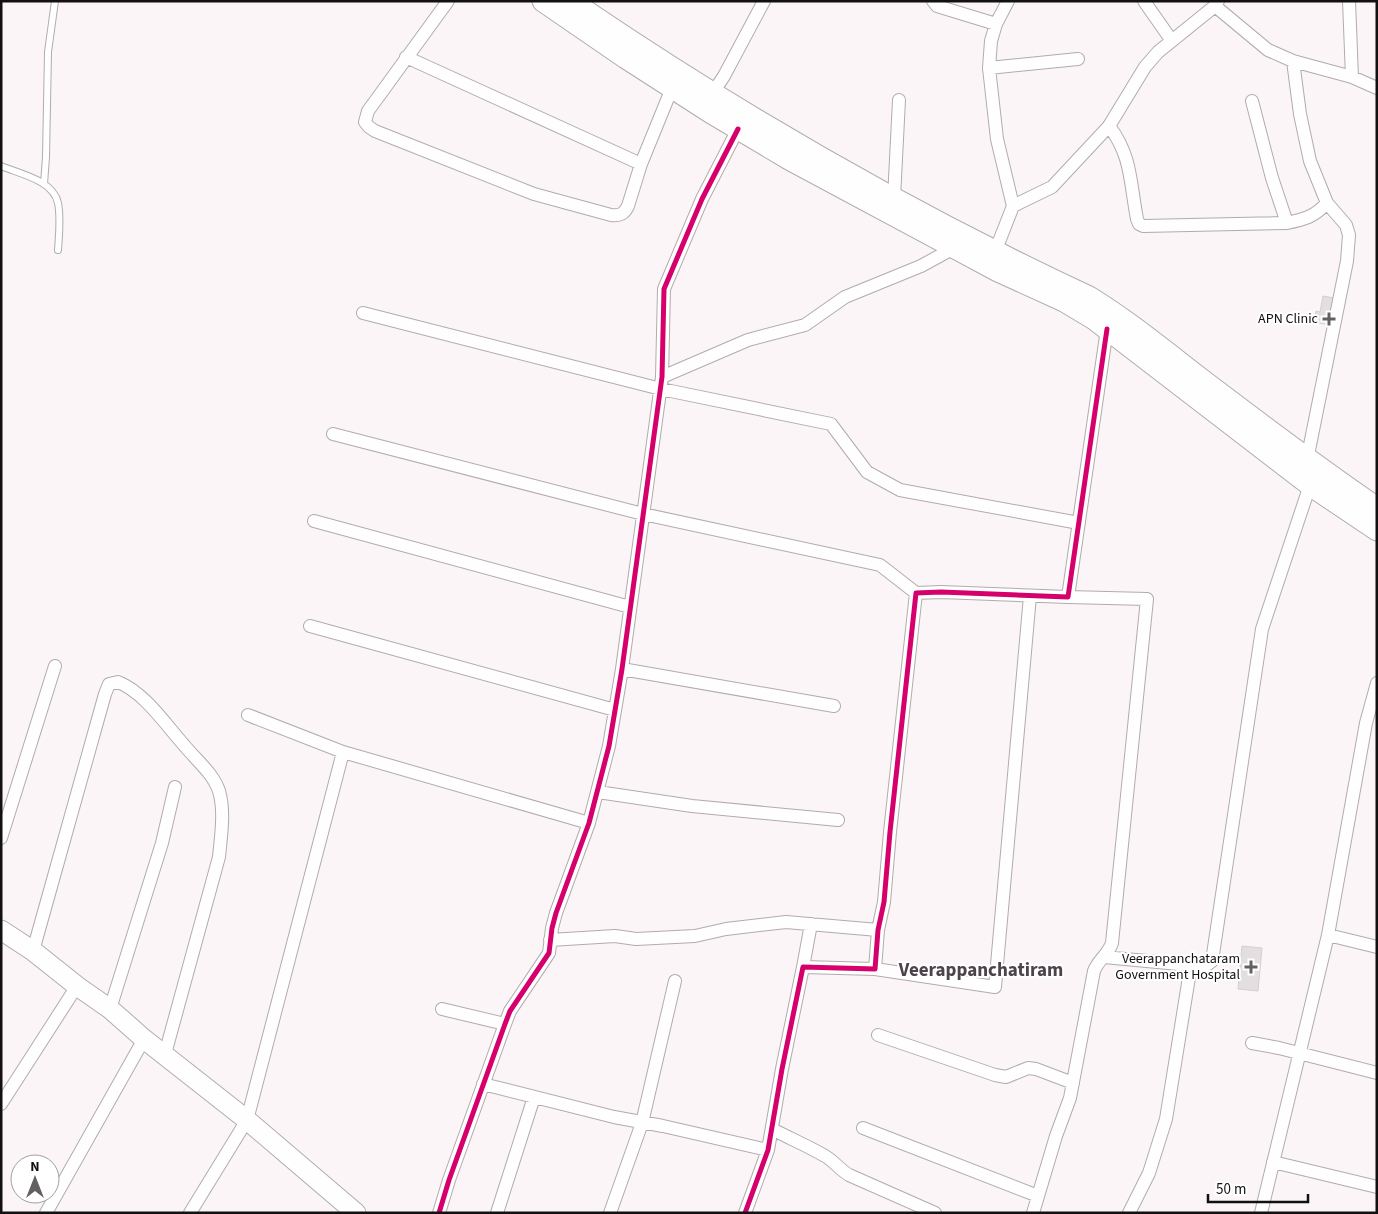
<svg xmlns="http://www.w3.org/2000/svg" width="1378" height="1214" font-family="'Source Sans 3',sans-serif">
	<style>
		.building { fill: #e3dee0; stroke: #d4cfd2 }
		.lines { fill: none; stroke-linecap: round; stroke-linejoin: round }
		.lane-casing { stroke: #b0acae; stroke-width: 8 }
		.street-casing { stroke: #b0acae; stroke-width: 14 }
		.secondary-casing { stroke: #b0acae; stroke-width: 21 }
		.primary-casing { stroke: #b0acae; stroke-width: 23 }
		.lane { stroke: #fefefe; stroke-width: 6 }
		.street { stroke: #fefefe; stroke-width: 12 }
		.secondary { stroke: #fefefe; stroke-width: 19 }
		.primary { stroke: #fefefe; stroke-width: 21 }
		.cycleway-casing { stroke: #fff; stroke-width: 8 }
		.cycleway { stroke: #d6006c; stroke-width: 5 }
		.poi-dot { fill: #646062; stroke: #fff; stroke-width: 2 }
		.labels { text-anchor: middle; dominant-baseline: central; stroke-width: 4; stroke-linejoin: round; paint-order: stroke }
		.poi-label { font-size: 14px; fill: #131012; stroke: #fff; text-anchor: end }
		.district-label { font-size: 19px; font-weight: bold; fill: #4c444a; stroke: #fff }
	</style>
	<rect width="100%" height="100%" fill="#fbf5f8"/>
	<path class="building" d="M 1323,296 L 1334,298 L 1330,325 L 1314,322 L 1316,311 L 1320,312 Z
		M 1242,946 L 1262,948 L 1258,991 L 1238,989 Z"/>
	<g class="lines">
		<g class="lane-casing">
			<path id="lane" d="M 1,166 C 20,174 53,180 58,203 C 61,218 59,235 58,250
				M 44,184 L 46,157 L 48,52 L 55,1"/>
		</g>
		<g class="street-casing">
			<path id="street" d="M 448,1 L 368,111 L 365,122 L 369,127 L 375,131 L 534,194 L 611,215 C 620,216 624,214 628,206 L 641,164 L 672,88
				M 933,1 L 937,6 L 996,24
				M 1008,1 L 996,24 L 991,41 L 989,68 L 997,139 L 1013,206
				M 1144,1 L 1172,41
				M 1349,1 L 1352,77
				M 1215,6 L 1268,50 L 1293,61 L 1352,77 L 1377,88
				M 406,57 L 641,164
				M 1293,61 L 1300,114 L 1310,161 L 1327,203 L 1346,225 L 1349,235 L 1347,261 L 1307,460
				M 989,68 L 1078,59
				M 710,97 L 724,76 L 764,1
				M 1252,101 L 1272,178 L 1287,223
				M 1109,126 C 1132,156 1130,183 1137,219 L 1139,224 L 1143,226 L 1287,223 C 1305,219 1314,217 1327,203
				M 894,198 L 899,100
				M 995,252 L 1013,206 L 1052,187 L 1109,126 L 1145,67 L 1158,52 L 1215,6 L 1218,1
				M 363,313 L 661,389 L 831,424 L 867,472 L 900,490 L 1079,523
				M 662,377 L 748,340 L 805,325 L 845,297 L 921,266 L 954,248
				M 333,434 L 643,514 L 880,565 L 916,593
				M 314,521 L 630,607
				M 310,626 L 615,710
				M 622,669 L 834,706
				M 248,715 L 343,752
				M 598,792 L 692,806 L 838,820
				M 1,838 L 55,666
				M 1328,935 L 1377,947
				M 550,940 L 615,936 L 636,939 L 695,936 L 726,929 L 786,922 L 878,930
				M 33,951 L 105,694 L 109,684 L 118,682 C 144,692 166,725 184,745 C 196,760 213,773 219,791 C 225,811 221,836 219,857 L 165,1054
				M 1104,957 L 1200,966 L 1205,966 L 1212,961 L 1262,629 L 1310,485
				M 803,967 L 811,924
				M 875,969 L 995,987 L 1030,596
				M 110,1009 L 162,843 L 175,787
				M 442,1009 L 505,1024
				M 878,1035 L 995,1075 L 1006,1077 L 1028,1068 L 1036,1069 L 1073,1083
				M 1252,1043 L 1279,1048 L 1377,1073
				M 483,1084 L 614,1117 L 663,1126 L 768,1150
				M 1,1104 L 77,986
				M 863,1128 L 1038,1196
				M 772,1129 C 789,1138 808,1146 825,1156 C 834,1161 840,1170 849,1175 L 935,1213
				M 1273,1162 L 1377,1187
				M 46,1213 L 144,1039
				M 190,1213 L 247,1120 L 343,752 L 589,823
				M 439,1213 L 449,1180 L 505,1024 L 510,1011 L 549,953 L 552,928 L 556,913 L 589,823 L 609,746 L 622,669 L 662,377 L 664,289 L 702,199 L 738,129
				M 497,1213 L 534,1097
				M 610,1213 L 642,1123 L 675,981
				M 745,1213 L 768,1150 L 782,1069 L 803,967 L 875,969 L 878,930 L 884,902 L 890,832 L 916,593 L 941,592 L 1068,597 L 1107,329
				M 1033,1213 L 1056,1136 L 1070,1098 L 1094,971 C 1098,960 1108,955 1112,943 L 1147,599 L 1068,597
				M 1129,1213 L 1149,1173 L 1166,1119 L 1191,965
				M 1261,1213 L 1328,935 L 1366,723 L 1377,683"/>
		</g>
		<g class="secondary-casing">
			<path id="secondary" d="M 1,930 L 33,951 L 77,986 L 110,1009 L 144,1039 L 247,1120 L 356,1213"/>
		</g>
		<g class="primary-casing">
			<path id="primary" d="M 543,1 L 626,58 L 710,112 L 789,159 L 998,271 L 1064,301 L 1094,319 L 1310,485 L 1377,530
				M 571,1 C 735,113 909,213 1089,297 C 1133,324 1173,358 1214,389 C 1268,430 1321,470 1377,508"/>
		</g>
		<use href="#lane" class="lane"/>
		<use href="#street" class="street"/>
		<use href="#secondary" class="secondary"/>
		<use href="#primary" class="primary"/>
		<g class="cycleway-casing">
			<path id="cycleway" d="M 439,1213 L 449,1180 L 505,1024 L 510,1011 L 549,953 L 552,928 L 556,913 L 589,823 L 609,746 L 622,669 L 662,377 L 664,289 L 702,199 L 738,129
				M 745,1213 L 768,1150 L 782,1069 L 803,967 L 875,969 L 878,930 L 884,902 L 890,832 L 916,593 L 941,592 L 1068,597 L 1107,329"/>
		</g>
		<use href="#cycleway" class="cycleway"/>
	</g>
	<g class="poi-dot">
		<path d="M1326.5 311.5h5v5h5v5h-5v5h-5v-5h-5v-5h5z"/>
		<path d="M1248.5 959.5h5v5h5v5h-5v5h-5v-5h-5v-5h5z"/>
	</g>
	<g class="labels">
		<g class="poi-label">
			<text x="1318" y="319">APN Clinic</text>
			<text x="1240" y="959">Veerappanchataram<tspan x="1240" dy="16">Government Hospital</tspan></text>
		</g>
		<g class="district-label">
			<text x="981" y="970">Veerappanchatiram</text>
		</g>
	</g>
	<rect width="1378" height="1214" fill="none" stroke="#131012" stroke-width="5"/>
	<g transform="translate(35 1179)"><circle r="24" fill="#ffffff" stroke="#a19fa0"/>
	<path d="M0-4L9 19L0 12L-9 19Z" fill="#646062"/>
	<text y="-8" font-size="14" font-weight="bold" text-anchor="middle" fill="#131012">N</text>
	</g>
	<path d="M1208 1194v8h100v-8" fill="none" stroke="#131012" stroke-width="2.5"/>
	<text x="1216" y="1194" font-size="15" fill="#131012" stroke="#ffffff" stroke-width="4" paint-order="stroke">50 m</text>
</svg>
